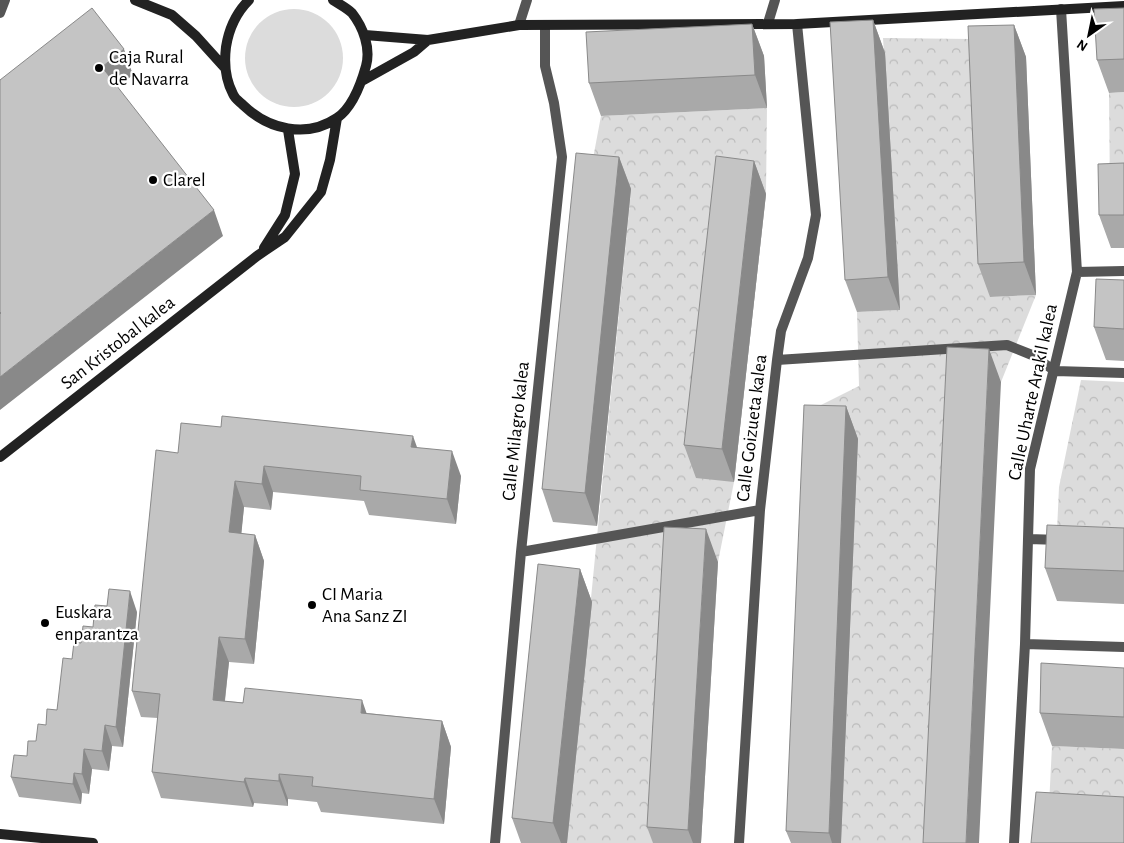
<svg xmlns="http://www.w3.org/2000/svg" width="1124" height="843" font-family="'Alegreya Sans',sans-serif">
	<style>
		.grass { fill: #dcdcdc }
		.park { fill: url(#park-crowns) }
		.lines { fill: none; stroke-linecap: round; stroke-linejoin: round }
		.street { stroke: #555; stroke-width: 10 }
		.secondary { stroke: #222; stroke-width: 10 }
		.wall { fill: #a9a9a9 }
		.shaded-wall { fill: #898989 }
		.building { fill: #c4c4c4; stroke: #898989 }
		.poi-dot { fill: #000; stroke: #fff; stroke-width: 2 }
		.labels { text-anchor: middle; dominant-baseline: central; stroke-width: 4.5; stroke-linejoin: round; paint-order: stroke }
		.poi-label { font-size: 19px; fill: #000; stroke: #fff; text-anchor: start }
		.street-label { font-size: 19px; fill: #000; stroke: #fff }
	</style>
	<defs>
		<pattern id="park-crowns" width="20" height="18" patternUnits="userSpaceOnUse" patternTransform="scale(1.25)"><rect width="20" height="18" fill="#dcdcdc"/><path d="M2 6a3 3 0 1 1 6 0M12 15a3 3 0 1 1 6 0" fill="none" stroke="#bbb"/></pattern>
	</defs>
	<rect width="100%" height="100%" fill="#fff"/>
	<path class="grass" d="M245 58a49 49 0 1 1 98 0a49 49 0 1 1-98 0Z"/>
	<path class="park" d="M 883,38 L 972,39 L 990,297 L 1036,295 L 1001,382 L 959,380 L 937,843 L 841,843 L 858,440 L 819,406 L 859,386 L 857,312 L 900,310 Z
		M 1124,92 L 1124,196 L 1110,197 L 1109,93 Z
		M 767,108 L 766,193 L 734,482 L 718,562 L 676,560 L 660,843 L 567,843 L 631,190 L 588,185 L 601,116 Z
		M 1081,380 L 1124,382 L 1124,533 L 1057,531 L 1059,487 Z
		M 1052,746 L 1124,749 L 1124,829 L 1048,825 Z"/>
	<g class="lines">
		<path class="street" d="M 0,13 L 5,0
			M 768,23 L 775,0
			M 519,25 L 527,0
			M 1077,272 L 1124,271
			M 777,360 L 1007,345 L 1032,355 L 1055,371 L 1124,373
			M 1028,539 L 1061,540
			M 521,552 L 760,510
			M 1025,644 L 1124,647
			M 495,843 L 521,552 L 562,157 L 554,103 L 545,66 L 545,25
			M 739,843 L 760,510 L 777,360 L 781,331 L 808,258 L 816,215 L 797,24
			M 1014,843 L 1025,644 L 1030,469 L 1077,272 L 1061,9"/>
		<path class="secondary" d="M 135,0 L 172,15 L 196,36 L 224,67
			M 249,0 C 236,13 229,28 226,47 C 224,63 225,79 233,94 C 235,99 240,102 243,105 C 268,129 306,139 337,118 C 353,107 361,84 366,66 C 371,48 363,27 352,13 C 347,8 339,4 333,0
			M 365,35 L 428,40 L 519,25 L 797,24 L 1124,6
			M 362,81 L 414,52 L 428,40
			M 264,248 L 285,215 L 295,174 L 288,130
			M 0,457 L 257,256 L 285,237 L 321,192 L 330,160 L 337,118
			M 0,834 L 93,843"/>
	</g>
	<path class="wall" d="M 1124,8 L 1124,92 L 1109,93 L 1097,60 Z
		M 873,20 L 885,53 L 900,310 L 857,312 L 845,280 Z
		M 752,24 L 764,56 L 767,108 L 601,116 L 589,83 Z
		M 1014,25 L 1026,57 L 1036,295 L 990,297 L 978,264 Z
		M 619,157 L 631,189 L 597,526 L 553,522 L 542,489 Z
		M 754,161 L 766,194 L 734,482 L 696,478 L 684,445 Z
		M 1124,163 L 1124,248 L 1111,248 L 1099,215 Z
		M 1124,280 L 1124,361 L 1106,360 L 1094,327 Z
		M 846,406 L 858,439 L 841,843 L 791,843 L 786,831 Z
		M 417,448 L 461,476 L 456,524 L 369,515 L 364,501 L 273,492 L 271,510 L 244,507 L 241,534 L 255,535 L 264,561 L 254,664 L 229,662 L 225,701 L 367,713 L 442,721 L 451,747 L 444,824 L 321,812 L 317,802 L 288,799 L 288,806 L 254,803 L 253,807 L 161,798 L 152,772 L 158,718 L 141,717 L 132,691 L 178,453 Z
		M 1124,528 L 1124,604 L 1057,601 L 1045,568 Z
		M 718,562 L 701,843 L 653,843 L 647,827 Z
		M 580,569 L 592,602 L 567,843 L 521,843 L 512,818 Z
		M 137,612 L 123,747 L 112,746 L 109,771 L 92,769 L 89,794 L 82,793 L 81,804 L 19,797 L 11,777 L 27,756 L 46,725 L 57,710 L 72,659 L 93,627 Z
		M 1124,668 L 1124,749 L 1052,746 L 1040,713 Z"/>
	<path class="shaded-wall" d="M 873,20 L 885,53 L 900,310 L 888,277 Z
		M 752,24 L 764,56 L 767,108 L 755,75 Z
		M 1014,25 L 1026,57 L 1036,295 L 1024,262 Z
		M 124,49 L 133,75 L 111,92 L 102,67 Z
		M 619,157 L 631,189 L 597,526 L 585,493 Z
		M 754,161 L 766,194 L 734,482 L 722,449 Z
		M 214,210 L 223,236 L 0,410 L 0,377 Z
		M 989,349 L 1001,382 L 979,843 L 966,843 Z
		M 846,406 L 858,439 L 841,843 L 832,843 L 829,833 Z
		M 413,436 L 422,461 L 411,447 Z
		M 452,451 L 461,476 L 456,524 L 447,499 Z
		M 264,466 L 273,492 L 271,510 L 262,484 Z
		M 235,481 L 244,507 L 239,558 L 229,532 Z
		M 706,529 L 718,562 L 701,843 L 693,843 L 688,830 Z
		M 255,535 L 264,561 L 254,664 L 245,639 Z
		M 580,569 L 592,602 L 567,843 L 561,843 L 553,823 Z
		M 130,591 L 137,612 L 123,747 L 116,727 Z
		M 219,637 L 229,662 L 222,725 L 213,700 Z
		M 362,700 L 371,726 L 361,713 Z
		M 442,721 L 451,747 L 444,824 L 434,799 Z
		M 105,725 L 112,746 L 109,771 L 102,751 Z
		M 84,749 L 92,769 L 89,794 L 82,774 Z
		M 74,773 L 82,793 L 81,804 L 73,784 Z
		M 279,774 L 288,799 L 288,806 L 279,781 Z
		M 245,778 L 254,803 L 253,807 L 244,782 Z"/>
	<path class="building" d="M 92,8 L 124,49 L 102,67 L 214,210 L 0,377 L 0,314 L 1,313 L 0,312 L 0,80 Z
		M 1124,8 L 1124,59 L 1097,60 L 1094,9 Z
		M 873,20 L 888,277 L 845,280 L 830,22 Z
		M 752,24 L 755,75 L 589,83 L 586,32 Z
		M 1014,25 L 1024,262 L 978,264 L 968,26 Z
		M 576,153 L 619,157 L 585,493 L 542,489 Z
		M 716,156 L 754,161 L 722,449 L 684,445 Z
		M 1124,163 L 1124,215 L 1099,215 L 1098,164 Z
		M 1096,279 L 1124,280 L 1124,329 L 1094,327 Z
		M 947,347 L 989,349 L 966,843 L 923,843 Z
		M 804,405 L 846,406 L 829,833 L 786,831 Z
		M 222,416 L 413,436 L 411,447 L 452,451 L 447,499 L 360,490 L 361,476 L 264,466 L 262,484 L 235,481 L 229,532 L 255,535 L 245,639 L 219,637 L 213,700 L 243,703 L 245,688 L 362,700 L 361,713 L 442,721 L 434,799 L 312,786 L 313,777 L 279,774 L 279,781 L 245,778 L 244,782 L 152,772 L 160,694 L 132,691 L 156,450 L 178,453 L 181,423 L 221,427 Z
		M 1047,525 L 1124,528 L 1124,571 L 1045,568 Z
		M 664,527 L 706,529 L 688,830 L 647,827 Z
		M 538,564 L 580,569 L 553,823 L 512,818 Z
		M 109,589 L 130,591 L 116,727 L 105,725 L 102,751 L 84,749 L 82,774 L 74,773 L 73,784 L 11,777 L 14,755 L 27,756 L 28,741 L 36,741 L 38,724 L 46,725 L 47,709 L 57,710 L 63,658 L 72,659 L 74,642 L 81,643 L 83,626 L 93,627 L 95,605 L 107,606 Z
		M 1041,663 L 1124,668 L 1124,717 L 1040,713 Z
		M 1036,792 L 1124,797 L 1124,843 L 1031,843 Z"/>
	<g class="poi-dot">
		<circle cx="99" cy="68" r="5"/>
		<circle cx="153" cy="180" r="5"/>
		<circle cx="312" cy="605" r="5"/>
		<circle cx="45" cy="623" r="5"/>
	</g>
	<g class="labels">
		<g class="poi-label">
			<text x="109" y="57">Caja Rural<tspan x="109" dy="22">de Navarra</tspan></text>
			<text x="163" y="180">Clarel</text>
			<text x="322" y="594">CI Maria<tspan x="322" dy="22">Ana Sanz ZI</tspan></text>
			<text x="55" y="612">Euskara<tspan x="55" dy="22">enparantza</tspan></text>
		</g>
		<g class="street-label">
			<text transform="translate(118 343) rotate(-38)">San Kristobal kalea</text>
			<text transform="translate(1033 392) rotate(-78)">Calle Uharte Arakil kalea</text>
			<text transform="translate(752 428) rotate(-83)">Calle Goizueta kalea</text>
			<text transform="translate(516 431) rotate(-84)">Calle Milagro kalea</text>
		</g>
	</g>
	<g transform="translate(1089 35) rotate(213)" stroke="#ffffff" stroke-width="4" paint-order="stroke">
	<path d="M0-4L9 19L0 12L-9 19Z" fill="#000000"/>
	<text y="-8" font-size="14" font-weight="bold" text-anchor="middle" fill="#000000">N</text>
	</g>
</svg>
